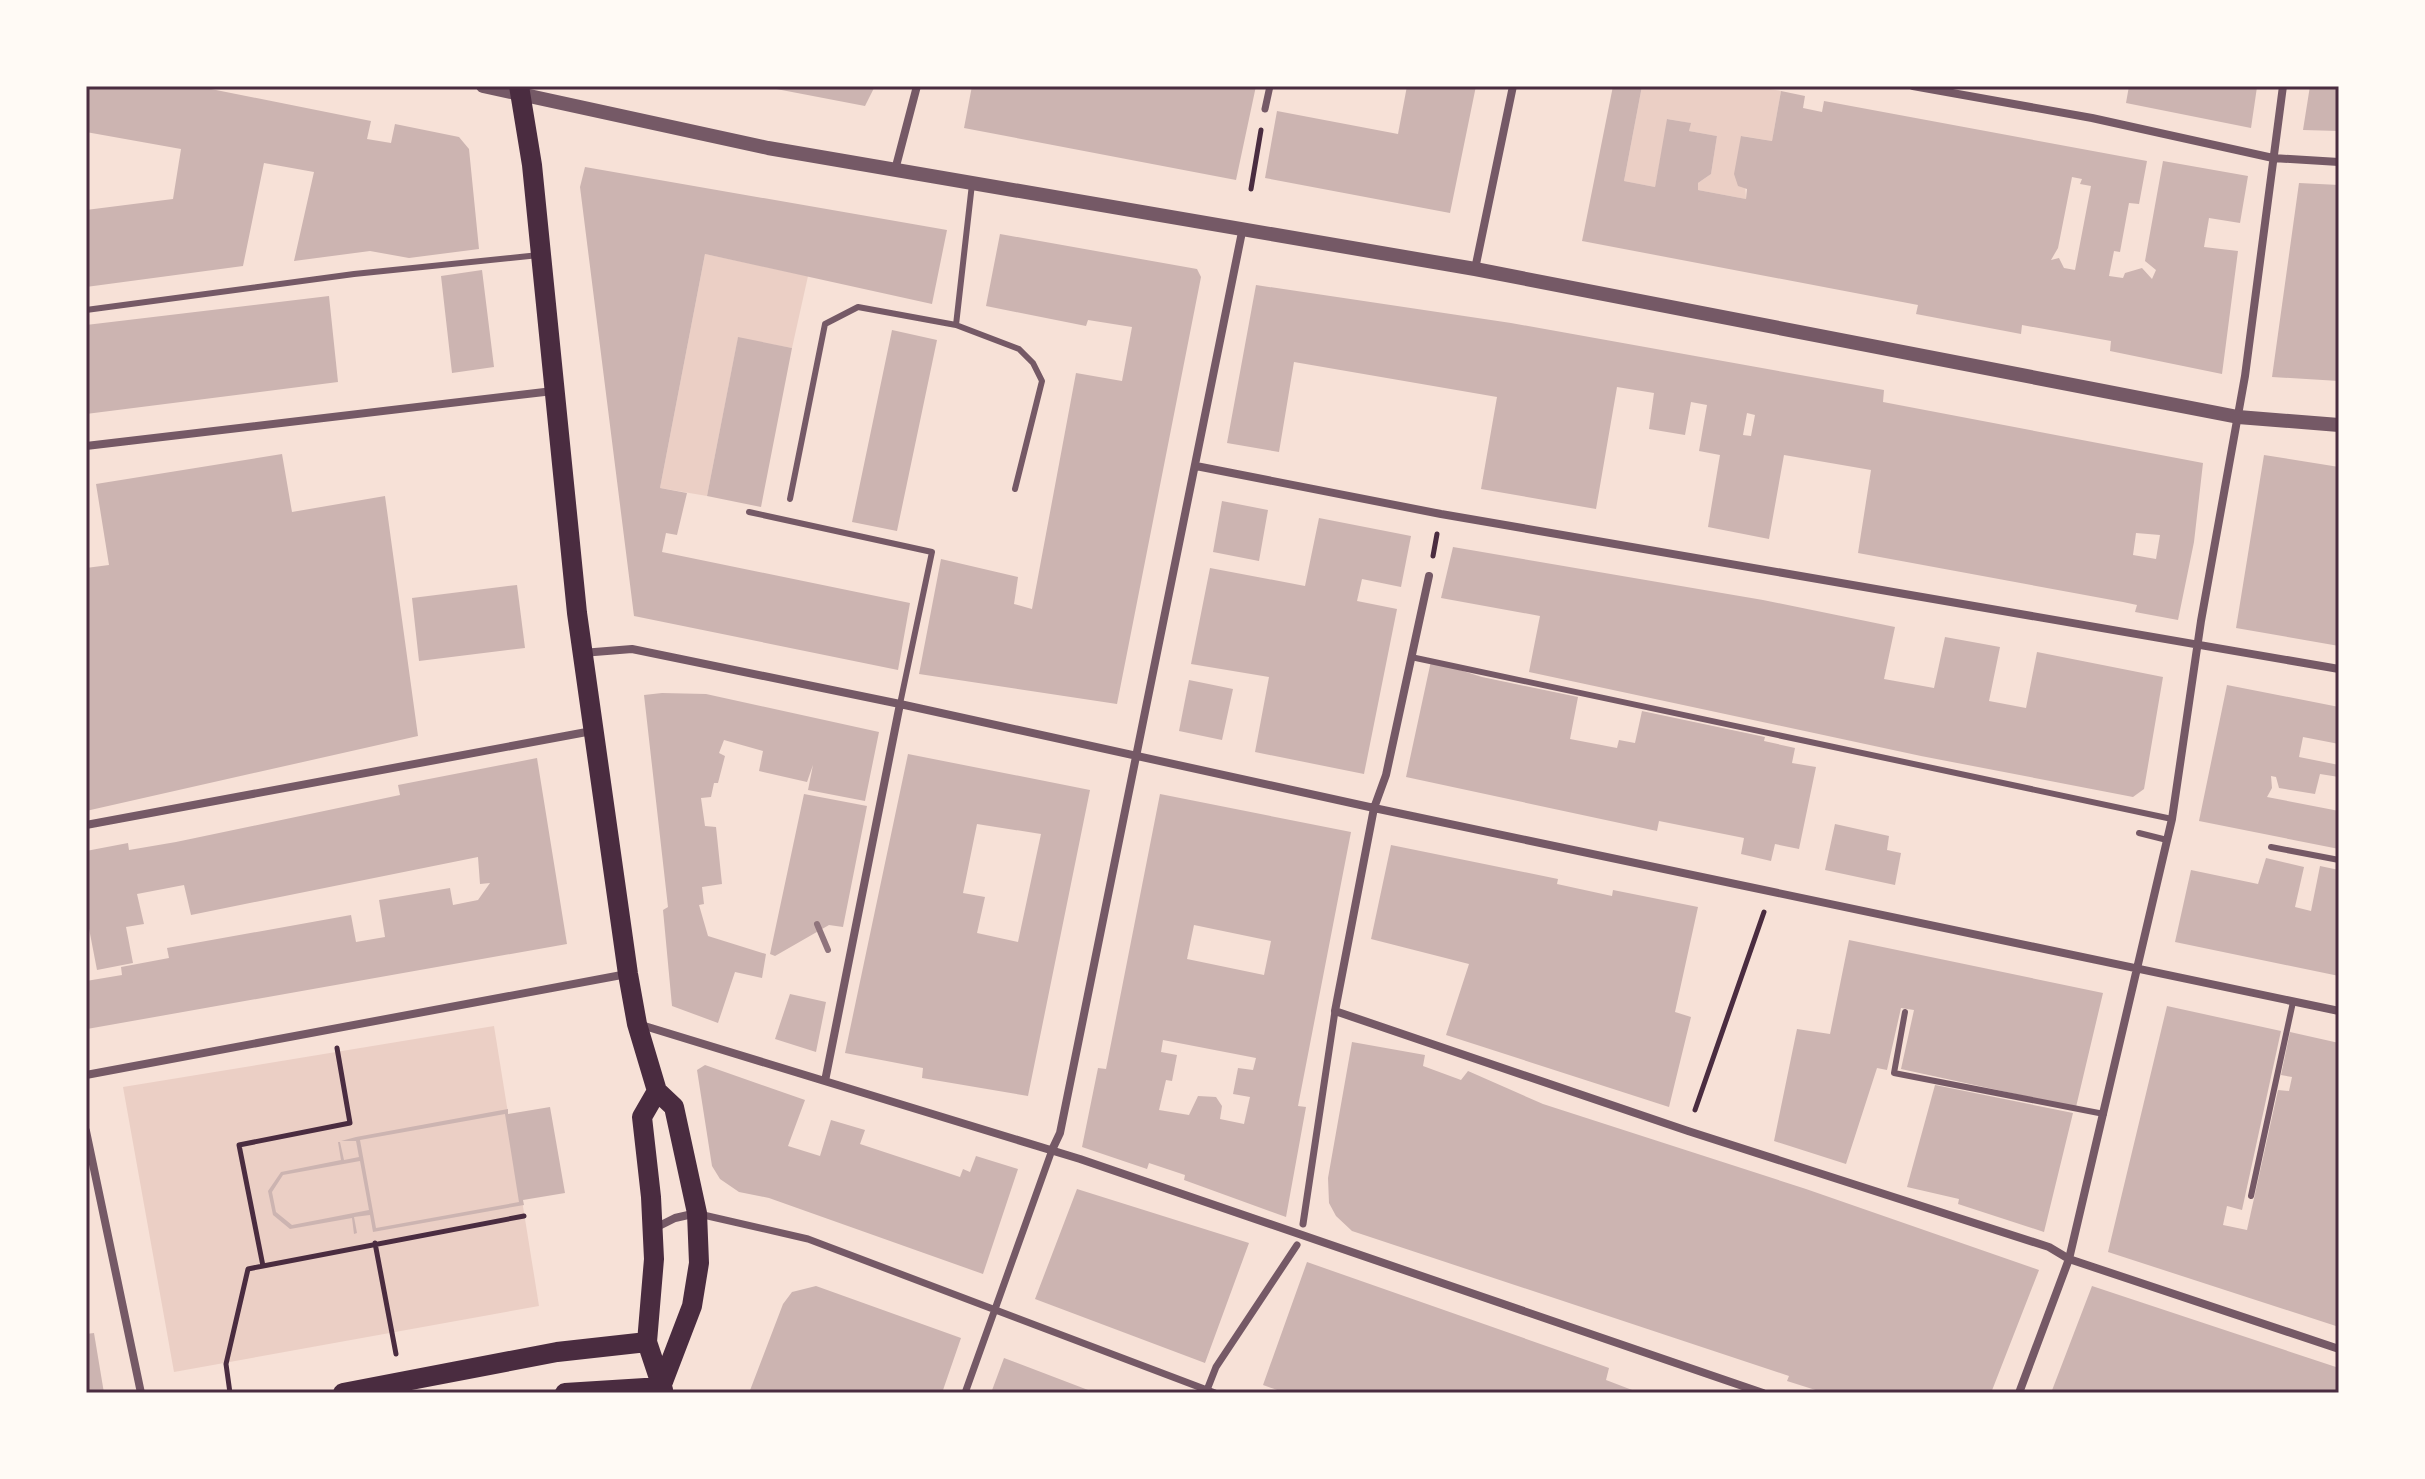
<svg xmlns="http://www.w3.org/2000/svg" width="2425" height="1479" font-family="'Fira Sans Condensed',sans-serif">
	<style>
		.green { fill: #ebcfc5 }
		.building { fill: #ccb4b1; fill-rule: evenodd }
		.lines { fill: none; stroke-linecap: round; stroke-linejoin: round }
		.path { stroke: #4a2c40; stroke-width: 5 }
		.service { stroke: #755966; stroke-width: 6 }
		.pedestrian { stroke: #755966; stroke-width: 7 }
		.minor { stroke: #755966; stroke-width: 8 }
		.tertiary { stroke: #755966; stroke-width: 14 }
		.primary { stroke: #4a2c40; stroke-width: 20 }
		.rail { stroke: #8f747c; stroke-width: 6 }
		.neatline { fill: none; stroke: #4a2c40; stroke-width: 3 }
	</style>
	<rect width="100%" height="100%" fill="#f7e1d7"/>
	<path class="green" d="M 1642,86 L 1754,86 L 1781,91 L 1772,141 L 1742,136 L 1746,199 L 1698,190 L 1698,183 L 1711,174 L 1717,136 L 1689,131 L 1690,123 L 1668,119 L 1655,187 L 1624,181 Z
		M 705,254 L 808,276 L 792,348 L 738,338 L 707,496 L 660,488 Z
		M 494,1026 L 539,1306 L 174,1372 L 123,1087 Z"/>
	<path class="building" d="M 86,86 L 196,86 L 371,121 L 367,139 L 391,143 L 395,124 L 459,137 L 469,149 L 479,249 L 409,258 L 370,251 L 294,261 L 314,172 L 264,163 L 243,266 L 86,287 L 86,210 L 173,199 L 181,149 L 86,132 Z
		M 761,86 L 875,86 L 865,106 Z
		M 972,86 L 1256,86 L 1236,180 L 964,128 Z
		M 1407,86 L 1476,86 L 1450,213 L 1265,178 L 1277,111 L 1398,134 Z
		M 1613,86 L 1642,86 L 1624,181 L 1655,187 L 1667,119 L 1691,123 L 1689,131 L 1717,136 L 1711,174 L 1698,183 L 1698,190 L 1746,199 L 1747,189 L 1738,186 L 1734,174 L 1741,136 L 1772,141 L 1781,91 L 1805,96 L 1803,108 L 1822,112 L 1824,101 L 2147,161 L 2139,204 L 2129,203 L 2120,252 L 2114,251 L 2109,276 L 2123,278 L 2125,273 L 2142,268 L 2152,279 L 2156,270 L 2145,261 L 2163,161 L 2248,176 L 2240,223 L 2209,218 L 2204,247 L 2238,251 L 2222,374 L 2110,351 L 2111,341 L 2022,325 L 2021,334 L 1916,314 L 1918,305 L 1582,241 ZM 2072,177 L 2082,179 L 2080,184 L 2091,186 L 2075,270 L 2064,268 L 2059,258 L 2051,260 L 2058,248 Z
		M 2129,86 L 2257,87 L 2251,128 L 2126,103 Z
		M 2310,86 L 2339,86 L 2339,131 L 2303,130 Z
		M 585,167 L 947,230 L 932,304 L 705,254 L 660,488 L 687,493 L 677,535 L 666,533 L 662,552 L 910,603 L 898,670 L 634,616 L 580,187 Z
		M 2299,183 L 2339,185 L 2339,381 L 2272,377 Z
		M 1000,234 L 1197,269 L 1201,277 L 1117,704 L 919,674 L 941,559 L 1018,577 L 1014,604 L 1032,609 L 1076,373 L 1122,381 L 1132,327 L 1088,320 L 1086,326 L 986,306 Z
		M 482,270 L 494,367 L 452,373 L 441,276 Z
		M 1256,285 L 1511,323 L 1884,390 L 1883,402 L 2203,463 L 2194,542 L 2178,620 L 2135,612 L 2137,605 L 2123,602 L 1858,553 L 1871,470 L 1784,455 L 1769,539 L 1708,527 L 1720,455 L 1699,451 L 1707,405 L 1691,402 L 1685,435 L 1649,429 L 1654,393 L 1617,387 L 1596,509 L 1481,489 L 1497,397 L 1294,362 L 1279,452 L 1227,443 ZM 1747,413 L 1755,415 L 1751,436 L 1743,435 ZM 2136,533 L 2160,535 L 2156,559 L 2133,555 Z
		M 329,296 L 338,382 L 86,414 L 86,325 Z
		M 892,330 L 937,340 L 897,531 L 852,522 Z
		M 738,337 L 792,348 L 761,507 L 707,496 Z
		M 282,454 L 292,512 L 385,496 L 418,736 L 86,811 L 86,568 L 109,565 L 96,484 Z
		M 2264,455 L 2339,467 L 2339,646 L 2236,628 Z
		M 1222,501 L 1268,510 L 1259,561 L 1213,552 Z
		M 1319,518 L 1411,536 L 1401,587 L 1362,579 L 1357,601 L 1397,609 L 1364,774 L 1255,752 L 1269,677 L 1191,664 L 1210,568 L 1305,586 Z
		M 1453,547 L 1763,600 L 1895,627 L 1884,679 L 1934,688 L 1945,637 L 2000,647 L 1989,701 L 2026,708 L 2037,652 L 2163,677 L 2144,789 L 2133,797 L 1921,756 L 1529,672 L 1540,616 L 1441,598 Z
		M 517,585 L 525,648 L 419,661 L 412,598 Z
		M 1431,661 L 1482,677 L 1578,697 L 1570,739 L 1617,748 L 1619,740 L 1635,743 L 1642,711 L 1765,737 L 1764,741 L 1795,748 L 1792,763 L 1816,767 L 1799,849 L 1775,844 L 1771,861 L 1741,854 L 1744,838 L 1659,821 L 1657,831 L 1406,777 Z
		M 1189,680 L 1233,689 L 1222,740 L 1179,731 Z
		M 2227,685 L 2339,707 L 2339,744 L 2303,737 L 2299,757 L 2339,765 L 2339,777 L 2320,774 L 2315,794 L 2279,788 L 2276,777 L 2271,776 L 2272,788 L 2267,797 L 2339,811 L 2339,849 L 2199,821 Z
		M 662,693 L 706,694 L 879,732 L 865,801 L 808,790 L 813,765 L 807,782 L 759,771 L 763,751 L 724,740 L 719,753 L 725,756 L 718,783 L 714,783 L 711,797 L 701,798 L 705,826 L 716,827 L 722,884 L 702,887 L 704,904 L 699,905 L 708,936 L 766,954 L 762,978 L 735,972 L 718,1023 L 672,1006 L 663,910 L 668,907 L 644,695 Z
		M 908,754 L 1090,790 L 1028,1096 L 922,1078 L 923,1068 L 845,1053 ZM 977,824 L 1041,834 L 1018,942 L 977,933 L 985,897 L 963,893 Z
		M 537,758 L 567,944 L 87,1029 L 86,981 L 122,975 L 121,967 L 169,958 L 167,948 L 351,915 L 356,942 L 385,937 L 379,900 L 450,888 L 453,905 L 478,900 L 490,883 L 480,884 L 478,857 L 191,915 L 184,885 L 137,894 L 144,924 L 126,927 L 133,963 L 97,970 L 86,913 L 86,851 L 128,843 L 129,850 L 176,842 L 400,795 L 398,785 Z
		M 804,794 L 867,806 L 843,927 L 829,925 L 775,956 L 770,954 Z
		M 1160,794 L 1351,832 L 1298,1106 L 1306,1107 L 1286,1217 L 1184,1180 L 1185,1175 L 1149,1163 L 1147,1169 L 1082,1147 L 1098,1068 L 1106,1069 ZM 1194,925 L 1271,941 L 1264,975 L 1187,959 ZM 1163,1040 L 1256,1058 L 1253,1070 L 1238,1068 L 1233,1094 L 1250,1097 L 1244,1124 L 1220,1119 L 1222,1106 L 1216,1097 L 1198,1096 L 1189,1115 L 1159,1110 L 1166,1080 L 1172,1081 L 1177,1055 L 1161,1052 Z
		M 1835,824 L 1889,836 L 1887,850 L 1901,853 L 1895,885 L 1825,870 Z
		M 1391,845 L 1558,879 L 1557,884 L 1612,896 L 1613,890 L 1698,907 L 1675,1012 L 1691,1017 L 1669,1107 L 1446,1035 L 1469,964 L 1371,939 Z
		M 2266,858 L 2304,867 L 2295,907 L 2311,911 L 2320,866 L 2339,870 L 2339,976 L 2175,942 L 2191,870 L 2258,884 Z
		M 1849,940 L 2103,993 L 2076,1107 L 1901,1069 L 1914,1010 L 1901,1008 L 1887,1070 L 1877,1068 L 1846,1164 L 1774,1141 L 1797,1029 L 1830,1034 Z
		M 790,994 L 826,1002 L 816,1052 L 775,1039 Z
		M 2167,1006 L 2281,1031 L 2242,1210 L 2227,1206 L 2223,1225 L 2247,1230 L 2278,1090 L 2289,1091 L 2292,1077 L 2281,1075 L 2290,1032 L 2339,1043 L 2339,1327 L 2108,1252 Z
		M 1352,1042 L 1425,1055 L 1423,1066 L 1461,1080 L 1468,1071 L 1543,1104 L 1806,1189 L 2039,1270 L 1991,1393 L 1825,1393 L 1787,1381 L 1789,1376 L 1352,1231 L 1336,1216 L 1329,1203 L 1328,1178 Z
		M 705,1065 L 805,1100 L 788,1146 L 820,1156 L 831,1120 L 865,1130 L 860,1144 L 960,1177 L 963,1169 L 970,1172 L 976,1156 L 1018,1169 L 983,1274 L 769,1198 L 739,1192 L 720,1179 L 712,1166 L 697,1070 Z
		M 1935,1085 L 2073,1113 L 2044,1232 L 1958,1204 L 1959,1199 L 1907,1187 Z
		M 550,1107 L 565,1193 L 523,1200 L 524,1205 L 373,1232 L 370,1215 L 354,1217 L 357,1233 L 354,1234 L 352,1218 L 290,1229 L 273,1215 L 268,1191 L 281,1172 L 341,1160 L 338,1142 L 340,1142 L 344,1160 L 359,1157 L 356,1141 L 341,1141 L 356,1137 L 508,1109 L 508,1114 ZM 505,1114 L 519,1202 L 376,1228 L 360,1140 ZM 360,1161 L 369,1210 L 292,1225 L 276,1212 L 272,1192 L 283,1175 Z
		M 1077,1189 L 1249,1243 L 1205,1363 L 1035,1299 Z
		M 1307,1262 L 1609,1368 L 1606,1380 L 1640,1393 L 1286,1393 L 1263,1385 Z
		M 816,1286 L 961,1338 L 942,1393 L 749,1393 L 783,1304 L 792,1292 Z
		M 2092,1286 L 2339,1368 L 2339,1393 L 2051,1393 Z
		M 94,1333 L 104,1393 L 86,1393 L 86,1334 Z
		M 1004,1358 L 1096,1393 L 991,1393 Z"/>
	<g class="lines">
		<path class="path" d="M 1251,189 L 1261,130
			M 1433,556 L 1437,534
			M 337,1048 L 350,1123 L 239,1145 L 263,1266 L 524,1216
			M 1695,1110 L 1764,912
			M 375,1243 L 396,1354
			M 230,1393 L 226,1364 L 248,1269 L 263,1266"/>
		<path class="service" d="M 972,184 L 956,325 L 1019,349 L 1033,363 L 1042,381 L 1015,489
			M 86,310 L 354,274 L 539,255
			M 790,499 L 825,324 L 858,307 L 956,325
			M 749,512 L 932,552 L 900,704
			M 1411,657 L 2172,819
			M 2139,833 L 2167,840
			M 2271,847 L 2339,860
			M 1905,1012 L 1894,1073 L 2104,1114
			M 2251,1196 L 2293,1002"/>
		<path class="pedestrian" d="M 1265,109 L 1270,86
			M 699,1214 L 808,1239 L 1215,1393
			M 1303,1224 L 1335,1011
			M 1207,1390 L 1216,1367 L 1297,1245
			M 965,1393 L 1052,1150"/>
		<path class="minor" d="M 1913,86 L 2092,118 L 2273,158 L 2339,162
			M 895,170 L 917,86
			M 1475,269 L 1513,86
			M 86,446 L 553,391
			M 1196,466 L 1441,514 L 2339,669
			M 1429,576 L 1386,775 L 1374,808 L 1335,1011 L 1688,1131 L 2049,1247 L 2069,1259 L 2339,1349
			M 582,653 L 632,649 L 900,704 L 1374,808 L 2339,1011
			M 86,825 L 592,731
			M 638,1024 L 1080,1159 L 1763,1393
			M 86,1075 L 627,974
			M 825,1081 L 900,704
			M 86,1131 L 141,1393
			M 1052,1150 L 1060,1133 L 1243,227
			M 653,1229 L 675,1218 L 697,1213
			M 2019,1393 L 2069,1259 L 2172,819 L 2201,621 L 2245,376 L 2283,86"/>
		<path class="tertiary" d="M 483,86 L 768,148 L 1475,269 L 2238,417 L 2339,425"/>
		<path class="primary" d="M 519,86 L 532,165 L 577,613 L 628,974 L 637,1024 L 657,1091 L 674,1107 L 697,1213 L 699,1263 L 692,1306 L 661,1387
			M 657,1091 L 642,1117 L 651,1197 L 654,1259 L 647,1342 L 663,1390
			M 343,1393 L 557,1352 L 647,1342
			M 565,1393 L 661,1387"/>
		<path class="rail" d="M 817,924 L 828,950"/>
	</g>
	<rect width="2425" height="1479" fill="none" stroke="#fffaf5" stroke-width="176"/>
	<rect x="88" y="88" width="2249" height="1303" class="neatline"/>
</svg>
